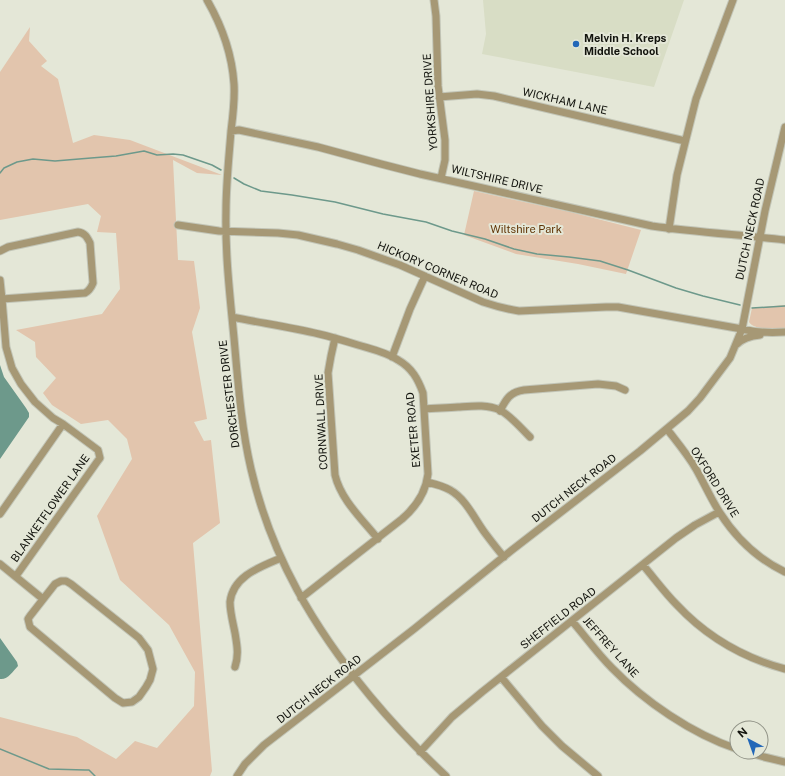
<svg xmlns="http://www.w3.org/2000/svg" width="785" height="776" font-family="'Public Sans',sans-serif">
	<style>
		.built { fill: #d8ddc5 }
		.green { fill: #e2c5ad }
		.water { fill: #6d998b }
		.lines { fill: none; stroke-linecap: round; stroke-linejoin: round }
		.stream { stroke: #6d998b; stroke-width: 1.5 }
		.minor-casing { stroke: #c2c5b7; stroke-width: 9 }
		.minor { stroke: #a69875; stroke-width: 7 }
		.poi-dot { fill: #2267b8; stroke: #e4e7d7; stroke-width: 1.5 }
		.labels { text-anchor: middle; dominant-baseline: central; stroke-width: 4; stroke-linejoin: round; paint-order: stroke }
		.poi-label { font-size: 11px; font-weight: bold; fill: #12130d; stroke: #e4e7d7; text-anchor: start }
		.street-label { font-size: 11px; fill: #12130d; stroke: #e4e7d7 }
		.park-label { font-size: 11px; fill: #603506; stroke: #e4e7d7 }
	</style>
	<rect width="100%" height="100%" fill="#e4e7d7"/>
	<path class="built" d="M 483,0 L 684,0 L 654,87 L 482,54 L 486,34 Z"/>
	<path class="green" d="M 30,27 L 29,41 L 47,61 L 41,66 L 58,79 L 73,143 L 94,135 L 130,140 L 222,175 L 197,173 L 173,160 L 178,260 L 194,261 L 200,308 L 192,332 L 207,419 L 194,422 L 204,441 L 211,440 L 220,523 L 193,543 L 212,771 L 210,776 L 0,776 L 0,717 L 77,737 L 116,759 L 135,741 L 157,748 L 194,706 L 195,672 L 169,625 L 120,580 L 97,516 L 132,459 L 127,439 L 108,420 L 81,424 L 52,405 L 43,393 L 56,378 L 36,357 L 35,342 L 16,330 L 102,314 L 120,289 L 116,233 L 97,232 L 101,216 L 88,204 L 0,220 L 0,72 Z
		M 474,191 L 570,212 L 641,230 L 626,274 L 578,264 L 516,254 L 464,235 Z
		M 785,305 L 785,329 C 775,328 755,331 749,322 L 752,308 Z"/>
	<path class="water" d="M 0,365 L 4,377 L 26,408 L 29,413 L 29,417 L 0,459 Z
		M 0,638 L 17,662 L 18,666 C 13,671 8,680 0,679 Z"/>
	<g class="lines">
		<path class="stream" d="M 0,173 L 4,168 L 17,162 L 33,159 L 55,161 L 91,158 L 116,156 L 144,151 L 157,155 L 173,154 L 183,155 L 212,165 L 221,170
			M 234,178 L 244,184 L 261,191 L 292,195 L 335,202 L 383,214 L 426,222 L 452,231 L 485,239 L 514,249 L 537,254 L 569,257 L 600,261 L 628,270 L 676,288 L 703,296 L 740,305
			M 752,308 L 785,306
			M 0,749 L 49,769 L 85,770 L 89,770 L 95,776"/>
		<g class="minor-casing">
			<path id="minor" d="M 207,0 C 222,26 232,54 234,84 C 235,100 233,115 231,131 C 229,157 226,184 226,211 C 225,254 230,296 234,338 C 238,382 241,426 251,469 C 271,556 314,628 370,696 C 394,725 419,751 446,776
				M 434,0 L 436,16 L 438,86 L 445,140 L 445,160 L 441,178
				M 439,97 L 477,94 L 494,96 L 592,119 L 685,141
				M 231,131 L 239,130 L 318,147 L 381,164 L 420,174 L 652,226 C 696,232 741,235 785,240
				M 178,225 L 219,231 L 278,233 L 298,235 L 337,244 L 358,250 L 400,265 L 483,302 C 495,306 506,309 519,311 L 606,307 L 618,307 L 742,329 C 757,333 769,333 785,332
				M 669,229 L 677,175 L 696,99 L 733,0
				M 0,251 L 8,247 L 78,232 C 85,233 87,237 90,243 L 93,283 C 91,288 89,291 85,293 L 2,299 L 0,280
				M 2,299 L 6,347 L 12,368 L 21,384 L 35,402 L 53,418 L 63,424 L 98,450 L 100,458 L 97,462 L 16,576
				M 232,317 C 261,323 290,327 319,334 C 332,337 345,341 358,345 C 371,349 386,352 398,360 C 412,368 418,379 423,393 L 428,474 C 426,492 416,507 402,519 L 301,598
				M 335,338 L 331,356 L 328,373 L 335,475 C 341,500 362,519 378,539
				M 737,344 C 743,338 751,336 760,335
				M 392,357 L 410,309 L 425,276
				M 424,409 C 435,408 446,408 458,407 C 472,406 487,404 500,410 C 511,416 521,428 530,437
				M 500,411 C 506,399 510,392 524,390 L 598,384 L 616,386 L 625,390
				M 667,429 C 677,442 688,455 696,469 C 704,483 711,499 720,513 C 736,538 758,559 785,572
				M 427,482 C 435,484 443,486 450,490 C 466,499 474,518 485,533 C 491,541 497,549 504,557
				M 0,514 L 63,424
				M 0,564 L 43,599
				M 643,565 C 654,578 665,593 677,605 C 706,636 744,658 785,669
				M 61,581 L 66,581 L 71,584 L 139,638 L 148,650 L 153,669 L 150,680 L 146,687 L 139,697 L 132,702 L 123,703 L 115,698 L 30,627 L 28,619 L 30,616 L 55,584 Z
				M 572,621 C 585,636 597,653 612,668 C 644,701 692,734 737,749
				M 235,667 C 239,655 237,645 235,633 C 233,623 230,612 230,602 C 233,576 260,567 281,558
				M 501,677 L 542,726 L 562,746 L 598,776
				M 420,752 L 452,717 L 482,692 L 676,538 L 695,525 L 719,512
				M 747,752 L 764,757 L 785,762
				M 237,776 L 245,764 L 264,745 L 414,629 L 512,550 L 640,451 L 688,411 L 700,398 L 730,358 L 735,346 L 742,329 L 765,211 L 785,127"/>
		</g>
		<use href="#minor" class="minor"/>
	</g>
	<circle class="poi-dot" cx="576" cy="44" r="4"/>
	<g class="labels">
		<g class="poi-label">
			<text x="584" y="38">Melvin H. Kreps<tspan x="584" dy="13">Middle School</tspan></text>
		</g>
		<g class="street-label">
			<text transform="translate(565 101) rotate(13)">WICKHAM LANE</text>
			<text transform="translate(430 102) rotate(-94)">YORKSHIRE DRIVE</text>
			<text transform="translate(497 179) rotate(13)">WILTSHIRE DRIVE</text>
			<text transform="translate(750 229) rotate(-78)">DUTCH NECK ROAD</text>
			<text transform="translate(438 270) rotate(23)">HICKORY CORNER ROAD</text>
			<text transform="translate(229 394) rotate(-97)">DORCHESTER DRIVE</text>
			<text transform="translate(321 422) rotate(-93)">CORNWALL DRIVE</text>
			<text transform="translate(413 430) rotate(-95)">EXETER ROAD</text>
			<text transform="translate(715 482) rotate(58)">OXFORD DRIVE</text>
			<text transform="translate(574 488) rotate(-38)">DUTCH NECK ROAD</text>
			<text transform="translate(50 508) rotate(-55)">BLANKETFLOWER LANE</text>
			<text transform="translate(558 618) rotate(-38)">SHEFFIELD ROAD</text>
			<text transform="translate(611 647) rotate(48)">JEFFREY LANE</text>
			<text transform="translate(319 689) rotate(-38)">DUTCH NECK ROAD</text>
		</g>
		<g class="park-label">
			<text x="526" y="229">Wiltshire Park</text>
		</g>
	</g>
	<g transform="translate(749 740) rotate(319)"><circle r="19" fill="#e4e7d7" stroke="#909286"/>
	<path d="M0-3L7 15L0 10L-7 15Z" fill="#2267b8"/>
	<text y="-6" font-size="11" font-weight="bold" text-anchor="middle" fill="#12130d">N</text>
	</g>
</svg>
